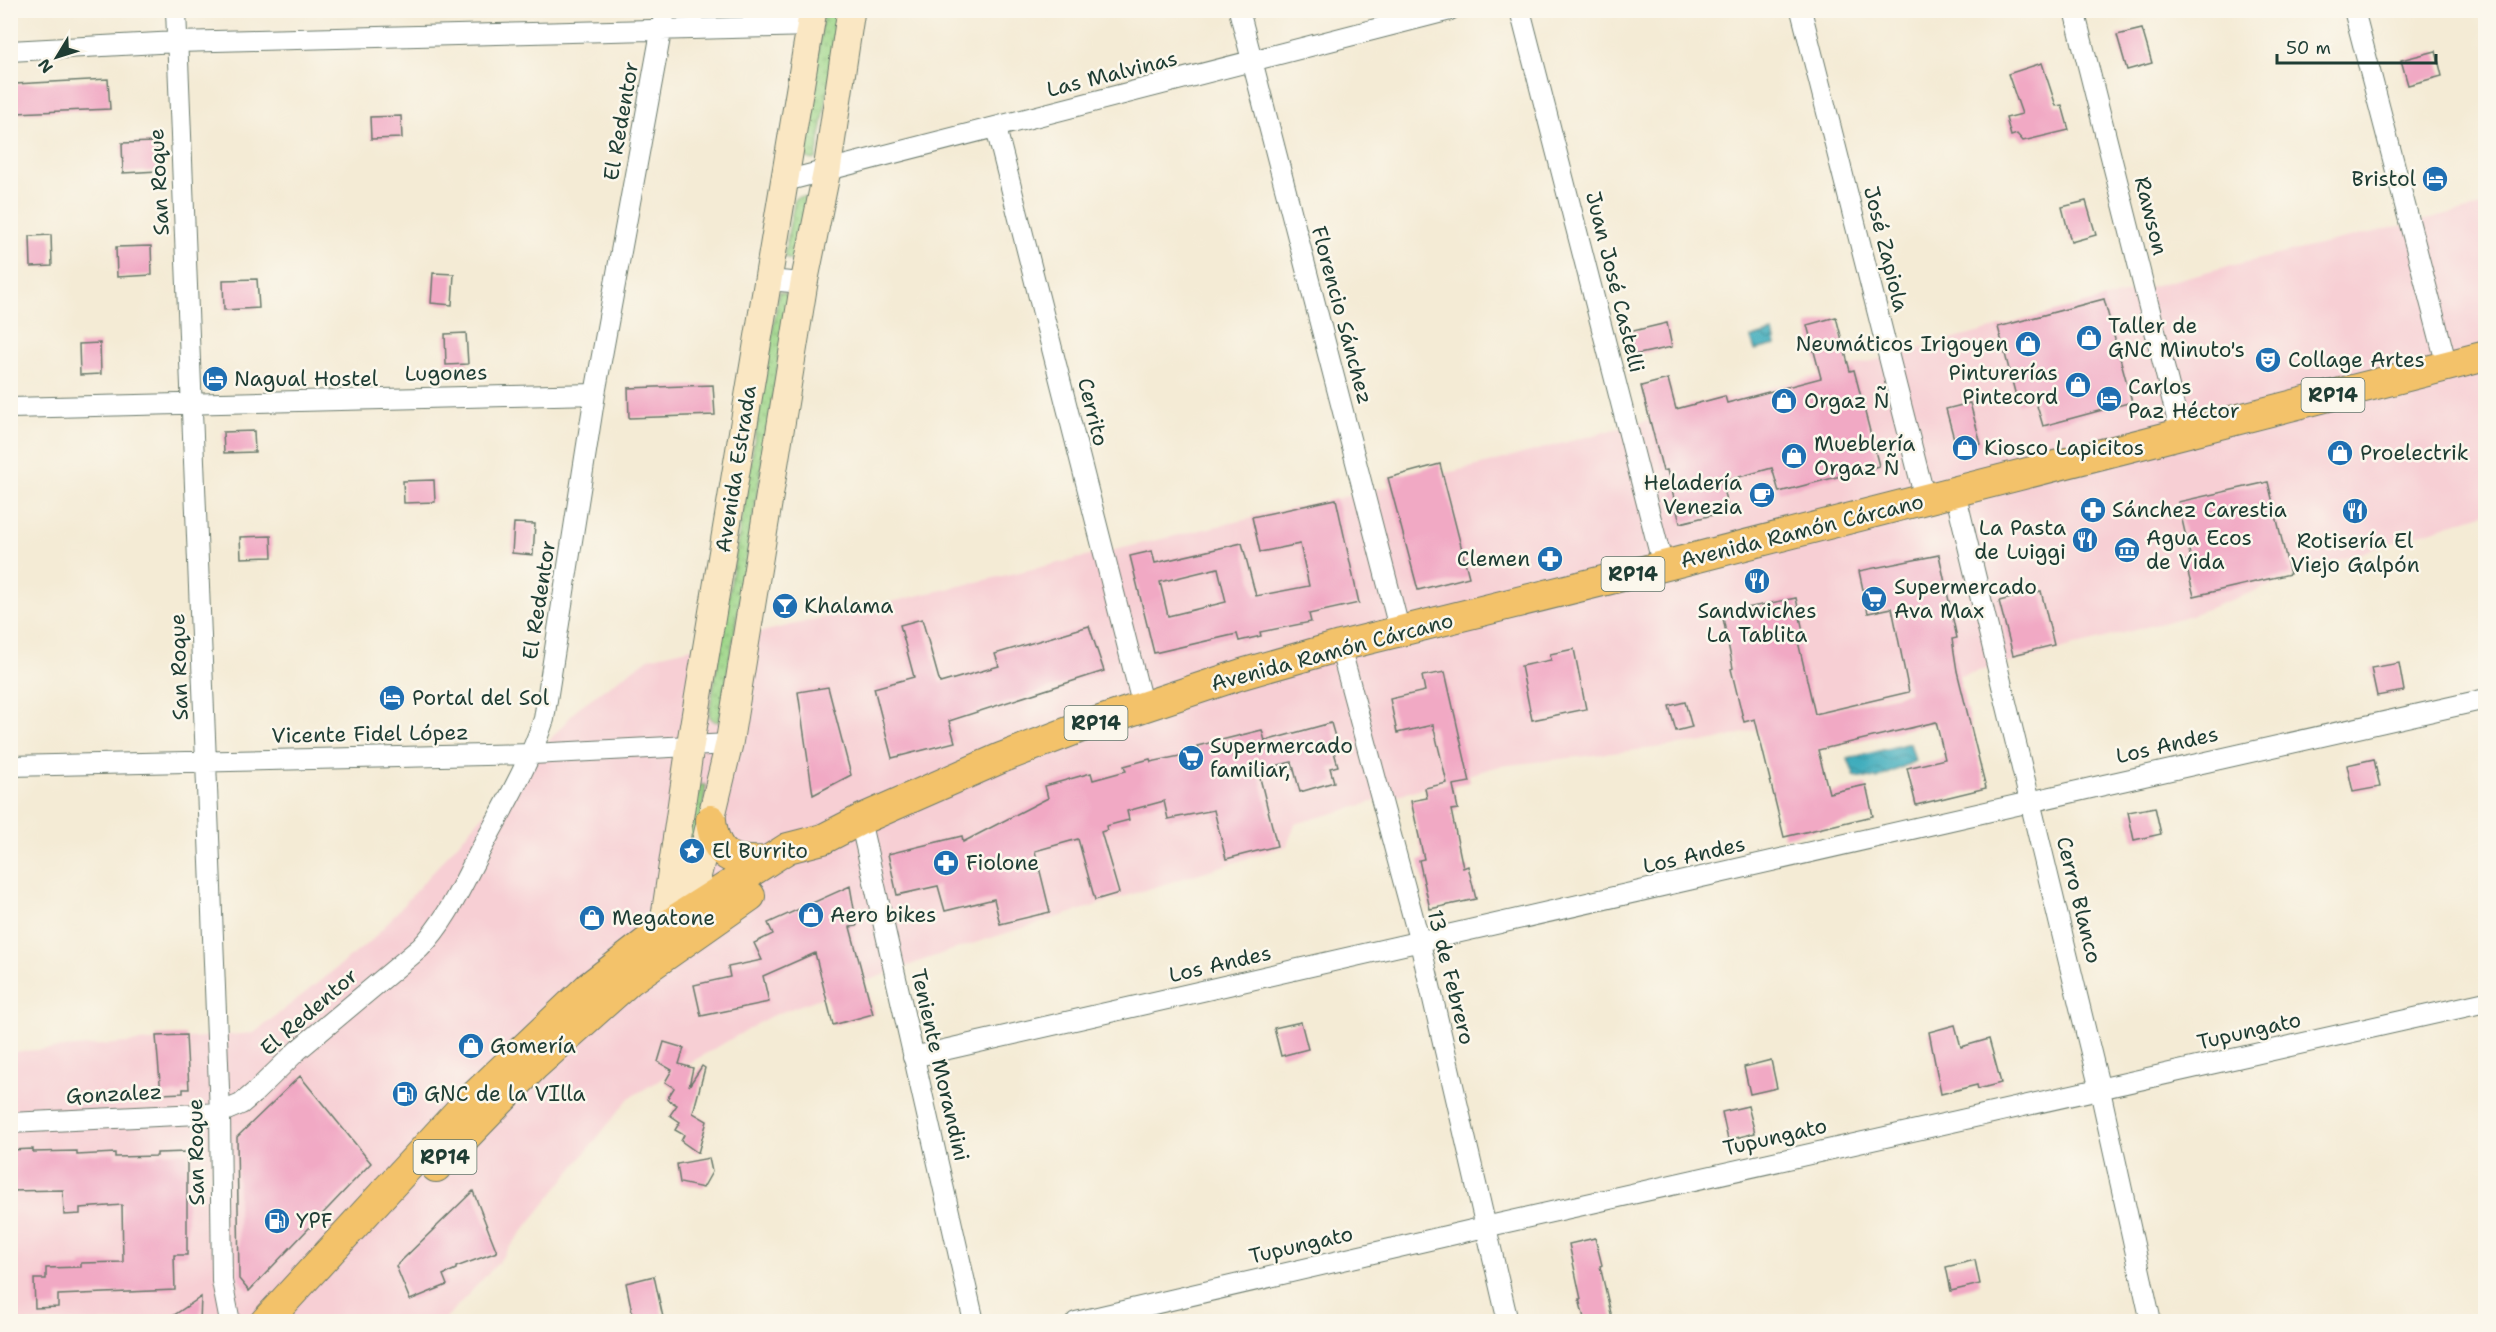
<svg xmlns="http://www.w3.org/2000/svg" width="2496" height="1332" font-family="'Shantell Sans',sans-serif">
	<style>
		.built { fill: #f7cfd4 }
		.grass { fill: url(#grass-dots); stroke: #5e8a5e; stroke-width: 1.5 }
		.water { fill: url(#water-waves); stroke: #2e7478; stroke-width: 1.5 }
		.building { fill: #f1a9c4; fill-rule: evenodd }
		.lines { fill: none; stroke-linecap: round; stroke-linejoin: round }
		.street-casing { stroke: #6a7a6c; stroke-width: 22 }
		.secondary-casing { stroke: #6a7a6c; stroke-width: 29 }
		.primary-casing { stroke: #6a7a6c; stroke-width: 32 }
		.street { stroke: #fff; stroke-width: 20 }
		.secondary { stroke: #fae7c3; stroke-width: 27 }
		.primary { stroke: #f3c26a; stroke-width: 30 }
		.labels { text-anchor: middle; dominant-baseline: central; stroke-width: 5; stroke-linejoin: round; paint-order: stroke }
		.shield { fill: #fbf7ec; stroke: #61756b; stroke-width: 1.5 }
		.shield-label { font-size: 20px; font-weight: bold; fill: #1f3d34 }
		.street-label { font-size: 21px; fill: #1f3d34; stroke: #fbf7ec }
		.poi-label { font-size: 21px; fill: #1f3d34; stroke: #fbf7ec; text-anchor: start }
	</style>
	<defs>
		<pattern id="grass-dots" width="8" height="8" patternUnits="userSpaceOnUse" patternTransform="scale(1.5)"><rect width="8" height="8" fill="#9dd688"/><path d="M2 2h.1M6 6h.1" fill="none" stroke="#7faf70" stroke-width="1.8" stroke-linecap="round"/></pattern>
		<pattern id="water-waves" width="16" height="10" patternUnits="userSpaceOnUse" patternTransform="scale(1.5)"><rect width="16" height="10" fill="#3eacbc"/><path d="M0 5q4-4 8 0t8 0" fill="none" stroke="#338d9a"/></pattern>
	</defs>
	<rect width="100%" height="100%" fill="#fbf7ec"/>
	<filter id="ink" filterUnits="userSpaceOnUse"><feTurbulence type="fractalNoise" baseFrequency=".0167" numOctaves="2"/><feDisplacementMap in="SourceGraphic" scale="12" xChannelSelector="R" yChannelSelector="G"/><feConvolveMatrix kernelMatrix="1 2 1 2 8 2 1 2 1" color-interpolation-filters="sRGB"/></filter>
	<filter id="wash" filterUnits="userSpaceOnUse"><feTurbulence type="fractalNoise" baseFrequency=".008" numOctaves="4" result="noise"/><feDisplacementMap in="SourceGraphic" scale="24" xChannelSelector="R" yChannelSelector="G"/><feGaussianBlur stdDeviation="1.35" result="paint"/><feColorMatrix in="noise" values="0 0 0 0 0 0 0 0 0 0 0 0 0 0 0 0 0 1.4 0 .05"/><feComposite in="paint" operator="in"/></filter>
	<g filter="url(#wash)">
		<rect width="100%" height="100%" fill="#f4ebd5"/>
		<path class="built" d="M 2485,206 L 2485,513 L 2336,561 L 2188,616 L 1713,741 L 1500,766 L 1295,824 L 1287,846 L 946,952 L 771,1016 L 629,1098 L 496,1265 L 443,1321 L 11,1322 L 11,1052 L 254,1033 L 373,939 L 579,707 L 649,658 L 1481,465 L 2213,270 Z"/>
		<path class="grass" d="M 824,11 L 842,11 L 816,159 C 809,161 806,158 804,151 Z
			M 798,197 L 805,197 L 809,202 L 796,259 L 787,259 L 784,255 L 795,199 Z
			M 779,292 L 785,293 L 789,299 L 720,722 C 714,722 711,720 709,714 Z
			M 698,785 L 706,785 L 694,870 L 676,891 L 696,787 Z"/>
		<path class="water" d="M 1773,332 L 1776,345 L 1755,350 L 1751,338 Z
			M 1910,743 L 1915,761 L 1877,779 L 1855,777 L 1848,759 Z"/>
		<g id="blocks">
			<path class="building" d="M 2142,29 L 2152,63 L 2127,70 L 2117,35 Z
				M 2436,51 L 2442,76 L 2408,85 L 2401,60 Z
				M 2042,63 L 2056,106 L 2062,105 L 2069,130 L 2023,141 L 2017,134 L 2011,136 L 2006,118 L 2022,114 L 2008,74 Z
				M 108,79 L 110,109 L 16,113 L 15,84 Z
				M 401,116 L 402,138 L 371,139 L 370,117 Z
				M 156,142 L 158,171 L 123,173 L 122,143 Z
				M 2086,201 L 2096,235 L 2071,242 L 2062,207 Z
				M 51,235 L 52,266 L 31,267 L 30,236 Z
				M 151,246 L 152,275 L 117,277 L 116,247 Z
				M 433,273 L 454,274 L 452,305 L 431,303 Z
				M 257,279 L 259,308 L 224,310 L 223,280 Z
				M 2104,299 L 2132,402 L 2043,426 L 2035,399 L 2018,404 L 1998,327 Z
				M 1836,317 L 1850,371 L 1854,370 L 1879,466 L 1779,492 L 1772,468 L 1721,482 L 1729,511 L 1680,523 L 1667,470 L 1663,471 L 1641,386 L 1668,379 L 1676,409 L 1725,396 L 1727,403 L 1821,378 L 1807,325 Z
				M 1667,323 L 1672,347 L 1634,355 L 1629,332 Z
				M 466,333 L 468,364 L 446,365 L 445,334 Z
				M 100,343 L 101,374 L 80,375 L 79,344 Z
				M 713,385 L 715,415 L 629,418 L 628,388 Z
				M 1970,403 L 1981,444 L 1957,450 L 1946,409 Z
				M 254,431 L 255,452 L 224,453 L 223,432 Z
				M 1440,464 L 1469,577 L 1418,590 L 1388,478 Z
				M 434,480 L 435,502 L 404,503 L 403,481 Z
				M 2268,482 L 2290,574 L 2194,596 L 2185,561 L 2191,559 L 2178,502 Z
				M 1336,499 L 1359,603 L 1309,614 L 1311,622 L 1260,632 L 1261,636 L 1239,641 L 1237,634 L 1154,653 L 1130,556 L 1152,551 L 1155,563 L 1242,543 L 1256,596 L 1309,586 L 1300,544 L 1260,552 L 1252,517 ZM 1218,568 L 1226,602 L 1168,616 L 1160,582 Z
				M 514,523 L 535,524 L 533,555 L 512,553 Z
				M 271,536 L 272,557 L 241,558 L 240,537 Z
				M 1939,555 L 1957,638 L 1952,639 L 1957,671 L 1986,788 L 1916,805 L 1907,768 L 1945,759 L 1936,722 L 1818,750 L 1829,793 L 1866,785 L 1873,816 L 1784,837 L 1755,719 L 1744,722 L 1731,669 L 1733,668 L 1722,613 L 1796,598 L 1803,631 L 1796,633 L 1815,714 L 1909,692 L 1892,608 L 1868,613 L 1859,571 Z
				M 2041,591 L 2054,645 L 2013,655 L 1999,601 Z
				M 922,619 L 940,683 L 999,666 L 995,654 L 1089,626 L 1104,671 L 949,721 L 955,742 L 892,758 L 874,688 L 914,677 L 900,625 Z
				M 1574,649 L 1586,709 L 1532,720 L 1521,666 L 1551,660 L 1550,654 Z
				M 2399,663 L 2404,691 L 2377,696 L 2371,668 Z
				M 1445,672 L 1470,782 L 1453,785 L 1458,809 L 1451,810 L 1463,868 L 1468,866 L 1476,899 L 1430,909 L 1419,860 L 1424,859 L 1411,801 L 1427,798 L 1425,788 L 1447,783 L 1433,725 L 1397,733 L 1390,699 L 1425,691 L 1422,676 Z
				M 828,687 L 851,775 L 813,795 L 798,692 Z
				M 1685,702 L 1692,727 L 1676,731 L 1669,706 Z
				M 1331,723 L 1337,744 L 1332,745 L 1338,766 L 1330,768 L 1334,782 L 1300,792 L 1292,762 L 1258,770 L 1277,846 L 1226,859 L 1214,810 L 1168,819 L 1164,801 L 1127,811 L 1129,820 L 1106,826 L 1107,830 L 1101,832 L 1119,893 L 1095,900 L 1078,839 L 1035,851 L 1050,912 L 1000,924 L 994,899 L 945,911 L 938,886 L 897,895 L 888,854 L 962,836 L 963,842 L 1048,798 L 1045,786 L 1091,773 L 1093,780 L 1126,771 L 1124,766 L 1150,759 L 1151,762 L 1199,752 L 1197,746 L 1262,730 L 1265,741 Z
				M 2374,759 L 2380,787 L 2353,792 L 2347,765 Z
				M 2155,807 L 2161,834 L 2134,840 L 2128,812 Z
				M 850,886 L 857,926 L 850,927 L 873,1014 L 833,1025 L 815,953 L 763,976 L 769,1002 L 701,1016 L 694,985 L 730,977 L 728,967 L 762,960 L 754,943 L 773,934 L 768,923 Z
				M 1301,1022 L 1308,1049 L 1281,1056 L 1274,1028 Z
				M 1955,1025 L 1961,1047 L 1989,1039 L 2001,1083 L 1978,1089 L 1977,1085 L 1941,1094 L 1929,1032 Z
				M 186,1035 L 189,1089 L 183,1089 L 183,1093 L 161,1094 L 156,1036 Z
				M 664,1042 L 684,1048 L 679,1064 L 693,1068 L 689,1086 L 702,1066 L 705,1068 L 693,1113 L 707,1121 L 698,1153 L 681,1141 L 684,1135 L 675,1130 L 680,1122 L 670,1115 L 677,1105 L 667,1099 L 674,1088 L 665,1082 L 672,1070 L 658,1062 Z
				M 1771,1060 L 1777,1088 L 1750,1094 L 1744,1067 Z
				M 300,1076 L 371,1163 L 249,1291 L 239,1279 L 237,1137 Z
				M 1748,1106 L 1755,1133 L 1728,1140 L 1722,1112 Z
				M 33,1149 L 33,1152 L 77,1151 L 77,1155 L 115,1153 L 115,1157 L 157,1156 L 157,1153 L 187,1152 L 187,1255 L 174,1255 L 175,1290 L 58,1295 L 58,1307 L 35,1308 L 34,1279 L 46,1279 L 46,1268 L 81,1267 L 81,1263 L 123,1262 L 122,1205 L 80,1208 L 80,1214 L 64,1215 L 63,1190 L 10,1191 L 10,1150 Z
				M 709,1158 L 712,1172 L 703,1188 L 680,1183 L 677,1164 Z
				M 473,1191 L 497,1252 L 456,1267 L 456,1269 L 443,1275 L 447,1285 L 410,1300 L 396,1266 Z
				M 1595,1238 L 1602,1265 L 1600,1266 L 1613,1322 L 1585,1322 L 1579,1299 L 1581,1299 L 1569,1244 Z
				M 1975,1260 L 1980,1284 L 1951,1291 L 1946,1267 Z
				M 654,1276 L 664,1322 L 634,1322 L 626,1283 Z
				M 201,1297 L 200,1322 L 164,1322 Z"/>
		</g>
	</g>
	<g filter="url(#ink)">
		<use href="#blocks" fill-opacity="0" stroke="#6a7a6c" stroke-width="1.5"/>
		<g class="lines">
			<g class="street-casing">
				<path id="street" d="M 176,10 L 220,1113 L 222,1281 L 230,1322
					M 1239,10 L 1400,632
					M 1520,10 L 1663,566
					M 1801,10 L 1925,499
					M 2074,10 L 2181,434
					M 2354,10 L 2447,366
					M 10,51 L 177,42 L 811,26
					M 996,128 L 1143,707
					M 785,181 L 1450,10
					M 767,280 L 804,283
					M 10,408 L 595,394
					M 1955,492 L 2100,1090 L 2151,1322
					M 1340,646 L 1420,943 L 1508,1322
					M 10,766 L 532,754 L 729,744
					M 860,820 L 974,1322
					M 913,1057 C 1437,939 1961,816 2486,699
					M 10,1123 L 220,1113 L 241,1104 L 254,1093 L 298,1050 L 420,948 C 446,922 461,887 478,855 C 502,810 528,767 544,719 L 595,394 L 665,10
					M 1076,1322 L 1485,1227 L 2486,1002"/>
			</g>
			<g class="secondary-casing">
				<path id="secondary" d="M 689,911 L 729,744 L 804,283 L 827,170 L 851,10
					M 663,929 L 690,747 L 813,10"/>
			</g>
			<g class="primary-casing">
				<path id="primary" d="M 711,820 C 715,857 732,863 766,861
					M 436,1167 L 534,1066 L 629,981 L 750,896
					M 265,1322 L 466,1104 L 589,987 L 678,918 L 788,848 L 823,839 L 860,820 L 1001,758 L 1079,728 L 1242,674 L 1340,646 L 1663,566 L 2486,356"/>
			</g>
			<use href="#street" class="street"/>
			<use href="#secondary" class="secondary"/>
			<use href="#primary" class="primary"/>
		</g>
	</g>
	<defs>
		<g id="hotel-disc" transform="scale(1.35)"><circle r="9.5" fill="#1f6fb2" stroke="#fbf7ec"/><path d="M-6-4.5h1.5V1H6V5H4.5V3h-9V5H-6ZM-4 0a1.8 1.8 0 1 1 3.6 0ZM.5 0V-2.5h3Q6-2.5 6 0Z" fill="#fff"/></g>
		<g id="shop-disc" transform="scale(1.35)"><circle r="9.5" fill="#1f6fb2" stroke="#fbf7ec"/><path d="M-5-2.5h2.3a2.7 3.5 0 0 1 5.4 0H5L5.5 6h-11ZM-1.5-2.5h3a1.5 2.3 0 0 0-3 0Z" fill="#fff"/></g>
		<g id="theatre-disc" transform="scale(1.35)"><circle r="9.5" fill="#1f6fb2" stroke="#fbf7ec"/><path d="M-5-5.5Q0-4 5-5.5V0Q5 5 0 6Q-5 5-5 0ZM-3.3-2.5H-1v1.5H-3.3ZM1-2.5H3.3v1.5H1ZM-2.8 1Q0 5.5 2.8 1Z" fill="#fff"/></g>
		<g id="cafe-disc" transform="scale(1.35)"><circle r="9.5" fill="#1f6fb2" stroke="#fbf7ec"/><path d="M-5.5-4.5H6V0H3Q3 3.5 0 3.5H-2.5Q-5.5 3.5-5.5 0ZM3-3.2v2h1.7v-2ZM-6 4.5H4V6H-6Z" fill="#fff"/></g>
		<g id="pharmacy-disc" transform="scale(1.35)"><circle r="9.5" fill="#1f6fb2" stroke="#fbf7ec"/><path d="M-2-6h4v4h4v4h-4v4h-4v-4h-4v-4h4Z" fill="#fff"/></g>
		<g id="restaurant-disc" transform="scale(1.35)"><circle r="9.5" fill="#1f6fb2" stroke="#fbf7ec"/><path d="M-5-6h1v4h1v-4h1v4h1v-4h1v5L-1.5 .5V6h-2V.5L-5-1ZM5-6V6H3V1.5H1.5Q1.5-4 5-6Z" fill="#fff"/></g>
		<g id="museum-disc" transform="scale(1.35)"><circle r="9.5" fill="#1f6fb2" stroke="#fbf7ec"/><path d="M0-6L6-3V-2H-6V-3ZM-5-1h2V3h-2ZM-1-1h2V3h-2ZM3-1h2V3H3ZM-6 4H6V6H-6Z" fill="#fff"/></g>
		<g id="supermarket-disc" transform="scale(1.35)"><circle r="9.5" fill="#1f6fb2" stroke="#fbf7ec"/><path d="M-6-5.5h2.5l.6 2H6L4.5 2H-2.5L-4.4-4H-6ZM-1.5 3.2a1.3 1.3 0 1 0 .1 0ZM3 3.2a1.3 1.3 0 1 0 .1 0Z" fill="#fff"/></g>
		<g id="bar-disc" transform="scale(1.35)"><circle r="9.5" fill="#1f6fb2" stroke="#fbf7ec"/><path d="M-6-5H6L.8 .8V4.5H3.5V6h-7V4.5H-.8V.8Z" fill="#fff"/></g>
		<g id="sight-disc" transform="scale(1.35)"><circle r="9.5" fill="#1f6fb2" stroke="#fbf7ec"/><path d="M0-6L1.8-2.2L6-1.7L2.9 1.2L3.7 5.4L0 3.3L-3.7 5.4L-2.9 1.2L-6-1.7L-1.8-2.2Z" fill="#fff"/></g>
		<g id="fuel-disc" transform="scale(1.35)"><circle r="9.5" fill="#1f6fb2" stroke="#fbf7ec"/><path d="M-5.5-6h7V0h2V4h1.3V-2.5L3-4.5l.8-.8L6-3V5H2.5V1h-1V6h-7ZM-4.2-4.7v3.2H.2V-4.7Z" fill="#fff"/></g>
	</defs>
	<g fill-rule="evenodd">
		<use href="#hotel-disc" x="2435" y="179"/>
		<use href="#shop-disc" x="2089" y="338"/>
		<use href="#shop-disc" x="2028" y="344"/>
		<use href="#theatre-disc" x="2268" y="360"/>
		<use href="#hotel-disc" x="215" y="379"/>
		<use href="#shop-disc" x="2078" y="385"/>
		<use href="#hotel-disc" x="2109" y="399"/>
		<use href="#shop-disc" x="1784" y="401"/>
		<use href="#shop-disc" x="1965" y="448"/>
		<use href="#shop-disc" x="2340" y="453"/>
		<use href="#shop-disc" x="1794" y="456"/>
		<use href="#cafe-disc" x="1762" y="495"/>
		<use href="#pharmacy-disc" x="2093" y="510"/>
		<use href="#restaurant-disc" x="2355" y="511"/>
		<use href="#restaurant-disc" x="2085" y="540"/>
		<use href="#museum-disc" x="2127" y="550"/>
		<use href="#pharmacy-disc" x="1550" y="559"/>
		<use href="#restaurant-disc" x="1757" y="581"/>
		<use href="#supermarket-disc" x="1874" y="599"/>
		<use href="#bar-disc" x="785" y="606"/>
		<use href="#hotel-disc" x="392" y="698"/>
		<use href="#supermarket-disc" x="1191" y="758"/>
		<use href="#sight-disc" x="692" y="851"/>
		<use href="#pharmacy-disc" x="946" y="863"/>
		<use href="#shop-disc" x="811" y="915"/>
		<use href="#shop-disc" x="592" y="918"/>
		<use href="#shop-disc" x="471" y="1046"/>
		<use href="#fuel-disc" x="405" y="1094"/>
		<use href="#fuel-disc" x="277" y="1221"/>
	</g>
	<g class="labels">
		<g class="shield">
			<rect x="2301.5" y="378" width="63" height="34" rx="4.5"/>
			<rect x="1601.5" y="557" width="63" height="34" rx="4.5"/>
			<rect x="1064.5" y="706" width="63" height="34" rx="4.5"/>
			<rect x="413.5" y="1140" width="63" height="34" rx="4.5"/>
		</g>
		<g class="shield-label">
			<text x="2333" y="395">RP14</text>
			<text x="1633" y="574">RP14</text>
			<text x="1096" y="723">RP14</text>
			<text x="445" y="1157">RP14</text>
		</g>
		<g class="street-label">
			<text transform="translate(1112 74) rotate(-14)">Las Malvinas</text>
			<text transform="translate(621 121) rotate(-80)">El Redentor</text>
			<text transform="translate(159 182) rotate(-93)">San Roque</text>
			<text transform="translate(2151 216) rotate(76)">Rawson</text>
			<text transform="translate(1886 249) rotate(76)">José Zapiola</text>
			<text transform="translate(1615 282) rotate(76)">Juan José Castelli</text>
			<text transform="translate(1342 315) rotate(75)">Florencio Sánchez</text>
			<text transform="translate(446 373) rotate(-1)">Lugones</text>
			<text transform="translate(1093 412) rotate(76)">Cerrito</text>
			<text transform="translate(736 469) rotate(-81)">Avenida Estrada</text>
			<text transform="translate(1802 531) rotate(-14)">Avenida Ramón Cárcano</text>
			<text transform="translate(539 600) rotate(-81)">El Redentor</text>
			<text transform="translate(1332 652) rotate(-15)">Avenida Ramón Cárcano</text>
			<text transform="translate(179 667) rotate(-92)">San Roque</text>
			<text transform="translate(370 734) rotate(-1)">Vicente Fidel López</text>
			<text transform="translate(2167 745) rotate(-13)">Los Andes</text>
			<text transform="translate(1694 855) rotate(-13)">Los Andes</text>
			<text transform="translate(2079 900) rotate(76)">Cerro Blanco</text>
			<text transform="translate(1220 964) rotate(-13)">Los Andes</text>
			<text transform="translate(1451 977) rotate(76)">13 de Febrero</text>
			<text transform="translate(309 1012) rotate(-41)">El Redentor</text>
			<text transform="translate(2249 1031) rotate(-13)">Tupungato</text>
			<text transform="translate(940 1065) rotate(77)">Teniente Morandini</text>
			<text transform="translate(114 1094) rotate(-3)">Gonzalez</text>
			<text transform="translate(1775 1137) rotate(-13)">Tupungato</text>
			<text transform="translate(196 1152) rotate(-91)">San Roque</text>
			<text transform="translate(1301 1245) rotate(-13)">Tupungato</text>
		</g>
		<g class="poi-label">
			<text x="2416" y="179" text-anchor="end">Bristol</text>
			<text x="2108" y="326">Taller de<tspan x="2108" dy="24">GNC Minuto's</tspan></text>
			<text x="2008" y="344" text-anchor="end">Neumáticos Irigoyen</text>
			<text x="2288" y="360">Collage Artes</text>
			<text x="2058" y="373" text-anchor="end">Pinturerías<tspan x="2058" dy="24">Pintecord</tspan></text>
			<text x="234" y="379">Nagual Hostel</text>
			<text x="2128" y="387">Carlos<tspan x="2128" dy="24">Paz Héctor</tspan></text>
			<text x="1804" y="401">Orgaz Ñ</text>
			<text x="1814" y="444">Mueblería<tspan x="1814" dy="24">Orgaz Ñ</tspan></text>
			<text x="1984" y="448">Kiosco Lapicitos</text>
			<text x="2360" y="453">Proelectrik</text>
			<text x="1742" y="483" text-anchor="end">Heladería<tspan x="1742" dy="24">Venezia</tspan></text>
			<text x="2112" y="510">Sánchez Carestia</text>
			<text x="2066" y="528" text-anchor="end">La Pasta<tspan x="2066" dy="24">de Luiggi</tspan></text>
			<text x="2146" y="538">Agua Ecos<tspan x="2146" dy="24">de Vida</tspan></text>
			<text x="2355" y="541" text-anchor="middle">Rotisería El<tspan x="2355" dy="24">Viejo Galpón</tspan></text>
			<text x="1530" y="559" text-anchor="end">Clemen</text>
			<text x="1894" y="587">Supermercado<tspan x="1894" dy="24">Ava Max</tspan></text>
			<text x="804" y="606">Khalama</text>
			<text x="1757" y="611" text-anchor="middle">Sandwiches<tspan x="1757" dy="24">La Tablita</tspan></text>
			<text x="412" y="698">Portal del Sol</text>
			<text x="1210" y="746">Supermercado<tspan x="1210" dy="24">familiar,</tspan></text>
			<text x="712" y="851">El Burrito</text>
			<text x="966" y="863">Fiolone</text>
			<text x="830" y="915">Aero bikes</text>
			<text x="612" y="918">Megatone</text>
			<text x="490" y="1046">Gomería</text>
			<text x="424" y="1094">GNC de la VIlla</text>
			<text x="296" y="1221">YPF</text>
		</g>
	</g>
	<rect width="2496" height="1332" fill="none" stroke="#fbf7ec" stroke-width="36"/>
	<g transform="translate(57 57) rotate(232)" stroke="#fbf7ec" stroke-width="4.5" paint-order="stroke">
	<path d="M0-4.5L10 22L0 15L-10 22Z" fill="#1f3d34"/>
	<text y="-9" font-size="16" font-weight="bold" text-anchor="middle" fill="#1f3d34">N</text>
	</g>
	<path d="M2277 54v9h159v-9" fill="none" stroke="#1f3d34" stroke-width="3"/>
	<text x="2286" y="54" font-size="18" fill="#1f3d34" stroke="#fbf7ec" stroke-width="4.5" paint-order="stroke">50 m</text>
</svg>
